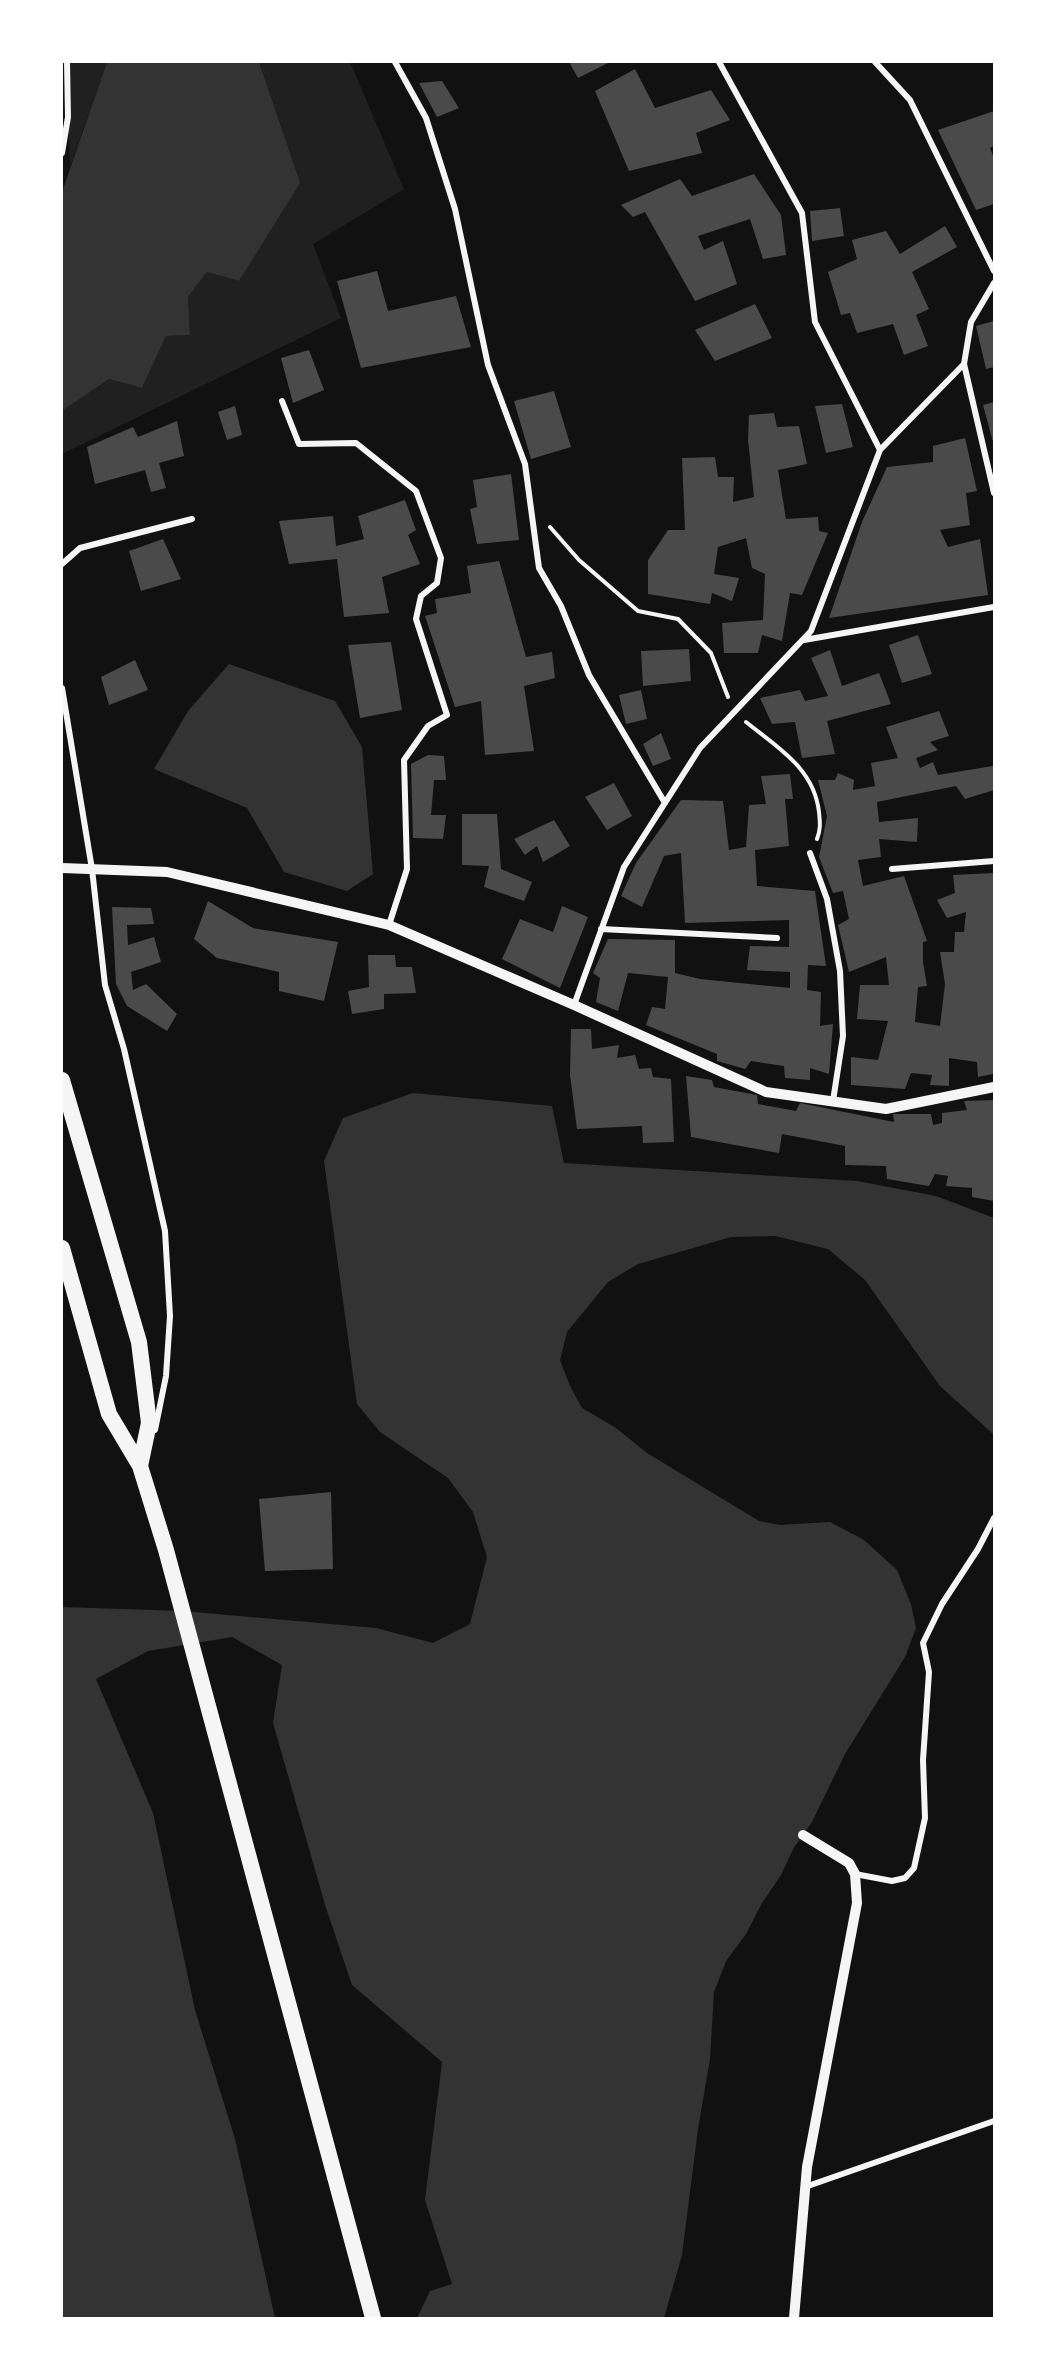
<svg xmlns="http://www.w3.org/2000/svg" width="1056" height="2380" font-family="Roboto,sans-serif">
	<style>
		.green { fill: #202020 }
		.water { fill: #333 }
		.building { fill: #4a4a4a }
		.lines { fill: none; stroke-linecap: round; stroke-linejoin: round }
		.path { stroke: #f5f5f5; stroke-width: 4 }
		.minor { stroke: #f5f5f5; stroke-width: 6 }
		.tertiary { stroke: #f5f5f5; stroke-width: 10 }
		.trunk { stroke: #f5f5f5; stroke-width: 16 }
	</style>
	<rect width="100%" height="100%" fill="#111"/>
	<path class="green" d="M 67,62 L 107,62 L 70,167 Z
		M 262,62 L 350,62 L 404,189 L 313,244 L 341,318 L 62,454 L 62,411 L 109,379 L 142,388 L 166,336 L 190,335 L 188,297 L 207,272 L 239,281 Z"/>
	<path class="water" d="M 107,62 L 262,62 L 260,65 L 300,183 L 239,281 L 207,272 L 188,297 L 190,335 L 166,336 L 142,388 L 109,379 L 62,411 L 62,192 Z
		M 229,664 L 335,701 L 362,747 L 373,874 L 347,891 L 284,872 L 247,808 L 154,769 L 188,711 Z
		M 413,1093 L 552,1106 L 564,1163 L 857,1181 L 936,1196 L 994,1218 L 994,1435 L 940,1386 L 865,1280 L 828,1249 L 775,1236 L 731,1237 L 638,1264 L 608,1282 L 567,1332 L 560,1360 L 570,1386 L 582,1408 L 616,1428 L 647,1453 L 759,1521 L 780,1525 L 830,1522 L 864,1540 L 897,1570 L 911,1604 L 916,1628 L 905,1657 L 845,1754 L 812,1822 L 793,1849 L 781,1875 L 762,1903 L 746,1934 L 726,1961 L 714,1992 L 710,2059 L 698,2129 L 682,2255 L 664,2318 L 417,2318 L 430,2291 L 452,2284 L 425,2200 L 442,2062 L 352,1985 L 326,1908 L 273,1723 L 282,1665 L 232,1637 L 148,1651 L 96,1679 L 153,1813 L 195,2010 L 235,2139 L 275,2318 L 62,2318 L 62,1607 L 183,1611 L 376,1628 L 433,1643 L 470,1624 L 487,1557 L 473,1512 L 448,1478 L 380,1432 L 357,1404 L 324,1161 L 343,1118 Z"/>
	<path class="building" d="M 569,62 L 610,62 L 578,78 Z
		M 635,69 L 655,108 L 711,90 L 730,120 L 696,133 L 702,153 L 629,171 L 595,91 Z
		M 442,81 L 459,108 L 437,117 L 419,83 Z
		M 994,111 L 994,146 L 990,148 L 994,158 L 994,204 L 976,210 L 938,130 Z
		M 754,174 L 781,215 L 786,255 L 763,259 L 750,219 L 698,236 L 704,250 L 723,241 L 737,284 L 695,301 L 645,212 L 633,217 L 621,205 L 680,179 L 692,196 Z
		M 840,208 L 844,236 L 812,241 L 810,211 Z
		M 945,226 L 957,247 L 912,272 L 929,309 L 916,315 L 928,346 L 904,355 L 893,324 L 857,333 L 850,313 L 841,315 L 828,272 L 857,259 L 852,240 L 886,231 L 900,254 Z
		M 377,271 L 388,311 L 456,296 L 471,347 L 361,368 L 337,281 Z
		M 755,304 L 772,338 L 715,361 L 695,330 Z
		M 994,321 L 994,367 L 986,369 L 976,326 Z
		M 309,350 L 324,390 L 293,403 L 281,358 Z
		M 554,391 L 571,447 L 531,459 L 514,401 Z
		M 994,402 L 994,441 L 993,442 L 983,405 Z
		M 842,404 L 853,447 L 826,453 L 815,406 Z
		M 235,406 L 242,435 L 227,440 L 218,412 Z
		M 774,413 L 777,427 L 799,426 L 807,464 L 778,470 L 786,519 L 818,517 L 819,531 L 828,533 L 802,595 L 790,593 L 782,641 L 762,635 L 758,653 L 724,653 L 722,623 L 763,620 L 765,574 L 752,568 L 746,538 L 718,547 L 714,574 L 739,578 L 732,601 L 712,593 L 710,604 L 648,594 L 648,560 L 668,530 L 685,530 L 682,458 L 715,457 L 718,477 L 734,477 L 733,502 L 754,497 L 748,440 L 749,415 Z
		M 177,421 L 184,456 L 159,463 L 166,488 L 151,492 L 145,470 L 95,484 L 87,447 L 133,427 L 138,437 Z
		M 965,438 L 977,491 L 966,493 L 970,525 L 940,530 L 948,547 L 980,539 L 988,595 L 829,618 L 862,522 L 887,467 L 933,462 L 933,446 Z
		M 511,474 L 519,540 L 477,544 L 470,509 L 477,507 L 473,480 Z
		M 405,500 L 416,530 L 408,535 L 420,564 L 382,577 L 389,613 L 344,617 L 337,559 L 289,564 L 279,521 L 333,516 L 336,546 L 364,539 L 358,516 Z
		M 163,539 L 181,579 L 141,591 L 129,551 Z
		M 499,561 L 526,657 L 552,652 L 555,678 L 524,686 L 534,751 L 485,755 L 481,701 L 455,707 L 425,616 L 437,613 L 435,599 L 471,593 L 467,566 Z
		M 918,635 L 932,674 L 902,683 L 889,645 Z
		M 391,642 L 402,710 L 360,718 L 348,645 Z
		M 689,649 L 691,681 L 643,686 L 641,651 Z
		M 830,650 L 842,686 L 879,673 L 891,704 L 827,721 L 835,754 L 802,758 L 795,722 L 772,724 L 760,698 L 800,690 L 805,701 L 828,696 L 811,658 Z
		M 135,660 L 148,690 L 109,705 L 101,677 Z
		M 641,690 L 647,719 L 626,724 L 619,695 Z
		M 939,711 L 949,736 L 930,742 L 938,750 L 916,758 L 920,768 L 933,762 L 938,775 L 993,766 L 994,790 L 965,799 L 956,786 L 877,802 L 879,822 L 918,818 L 917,842 L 879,839 L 881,857 L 858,860 L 863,886 L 904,876 L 927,941 L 923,942 L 923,962 L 927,986 L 918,987 L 915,1022 L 940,1026 L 945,984 L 940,952 L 954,952 L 955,932 L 964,932 L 966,912 L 947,918 L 937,900 L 955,893 L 953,875 L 994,873 L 993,1074 L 978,1077 L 977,1062 L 949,1058 L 949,1086 L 930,1085 L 932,1075 L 911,1073 L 905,1089 L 851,1085 L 851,1057 L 878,1060 L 888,1021 L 857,1019 L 860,985 L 889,985 L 886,957 L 849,972 L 838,925 L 849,919 L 843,891 L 833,893 L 819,857 L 827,816 L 818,780 L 835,780 L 838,773 L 854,780 L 853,790 L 875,786 L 871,763 L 898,758 L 886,727 Z
		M 661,733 L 671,759 L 653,766 L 643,744 Z
		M 428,755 L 444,756 L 446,780 L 434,780 L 431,815 L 446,815 L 443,839 L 413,838 L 411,764 Z
		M 790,774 L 793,799 L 785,799 L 789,846 L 755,850 L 757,886 L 815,891 L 826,966 L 808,965 L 807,990 L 821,992 L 820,1026 L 833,1024 L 829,1074 L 810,1068 L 810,1080 L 785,1078 L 784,1066 L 751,1061 L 745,1069 L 717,1061 L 717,1054 L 646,1025 L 652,1007 L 665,1009 L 668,977 L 628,973 L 618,1011 L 596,1002 L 600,978 L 593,973 L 608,939 L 675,940 L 675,973 L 700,979 L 790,988 L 790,972 L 747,970 L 750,946 L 789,947 L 789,920 L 685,923 L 681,853 L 664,856 L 642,907 L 621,896 L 636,863 L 681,800 L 723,801 L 729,850 L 746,847 L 749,805 L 766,804 L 761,776 Z
		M 614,783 L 632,816 L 607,830 L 585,797 Z
		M 462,814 L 497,814 L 501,869 L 532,882 L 524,901 L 484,887 L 489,866 L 462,865 Z
		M 554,820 L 570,846 L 543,862 L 537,846 L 525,855 L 514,839 Z
		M 208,901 L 253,928 L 338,942 L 324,1001 L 279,991 L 279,972 L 217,958 L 194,939 Z
		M 562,906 L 588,917 L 560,988 L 502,959 L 520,919 L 553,932 Z
		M 112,907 L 151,908 L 154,924 L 127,925 L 128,945 L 154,937 L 161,962 L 131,972 L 133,990 L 146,984 L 177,1014 L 167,1031 L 127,1006 L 116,984 Z
		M 368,955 L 395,955 L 396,967 L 412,967 L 416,993 L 384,994 L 384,1009 L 352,1014 L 348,991 L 369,987 Z
		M 571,1029 L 591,1029 L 592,1049 L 619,1045 L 617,1058 L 635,1055 L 639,1069 L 651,1068 L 653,1077 L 671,1079 L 674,1142 L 643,1143 L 642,1126 L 577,1129 L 570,1075 Z
		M 686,1076 L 712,1080 L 714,1087 L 757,1095 L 758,1104 L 796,1111 L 800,1103 L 894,1122 L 893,1114 L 931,1114 L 933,1125 L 942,1123 L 942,1113 L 967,1110 L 964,1101 L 994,1100 L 994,1201 L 972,1197 L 972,1188 L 946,1186 L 948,1176 L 935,1174 L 929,1186 L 887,1179 L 886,1166 L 845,1165 L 845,1146 L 782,1134 L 779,1153 L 691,1137 Z
		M 331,1492 L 333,1569 L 265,1571 L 259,1499 Z"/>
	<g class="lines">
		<path class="path" d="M 550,527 L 579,560 L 638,611 L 678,619 L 711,653 L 728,697
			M 746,722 C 777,747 814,768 819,812 C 820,822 821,829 817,839"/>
		<path class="minor" d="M 395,62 L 426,118 L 455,209 L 488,365 L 525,464 L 539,568 L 561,606 L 589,675 L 665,803
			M 875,62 L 910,100 L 994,271
			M 62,153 L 68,117 L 67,62
			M 964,364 L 994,493
			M 282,401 L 299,444 L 356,443 L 416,491 L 441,558 L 437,583 L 421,596 L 416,619 L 447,715 L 428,726 L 404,760 L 407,869 L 389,925
			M 880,450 L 964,364 L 971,322 L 994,283
			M 62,564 L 80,548 L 192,519
			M 804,640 L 994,607
			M 62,688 L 92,869 L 105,985 L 124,1049 L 165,1231 L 170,1316 L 166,1376 L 155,1430
			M 810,853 L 827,899 L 840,971 L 843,1036 L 833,1101
			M 892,869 L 994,861
			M 601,929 L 777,938
			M 574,1005 L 624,867 L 700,748 L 811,631 L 880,450 L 815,322 L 802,213 L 719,62
			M 855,1874 L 892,1881 L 905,1878 L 914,1868 L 925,1818 L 923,1760 L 929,1672 L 923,1643 L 942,1604 L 978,1549 L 994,1518
			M 805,2187 L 994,2121"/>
		<path class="tertiary" d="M 62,868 L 167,872 L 389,925 L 574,1005 L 766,1092 L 886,1109 L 994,1087
			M 794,2318 L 807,2167 L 857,1903 L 855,1874 L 849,1863 L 803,1835"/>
		<path class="trunk" d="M 62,1080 L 139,1342 L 149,1423 L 140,1466
			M 62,1248 L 109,1414 L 140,1466 L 166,1550 L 373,2318"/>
	</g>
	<rect width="1056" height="2380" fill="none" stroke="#ffffff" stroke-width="126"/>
</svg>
